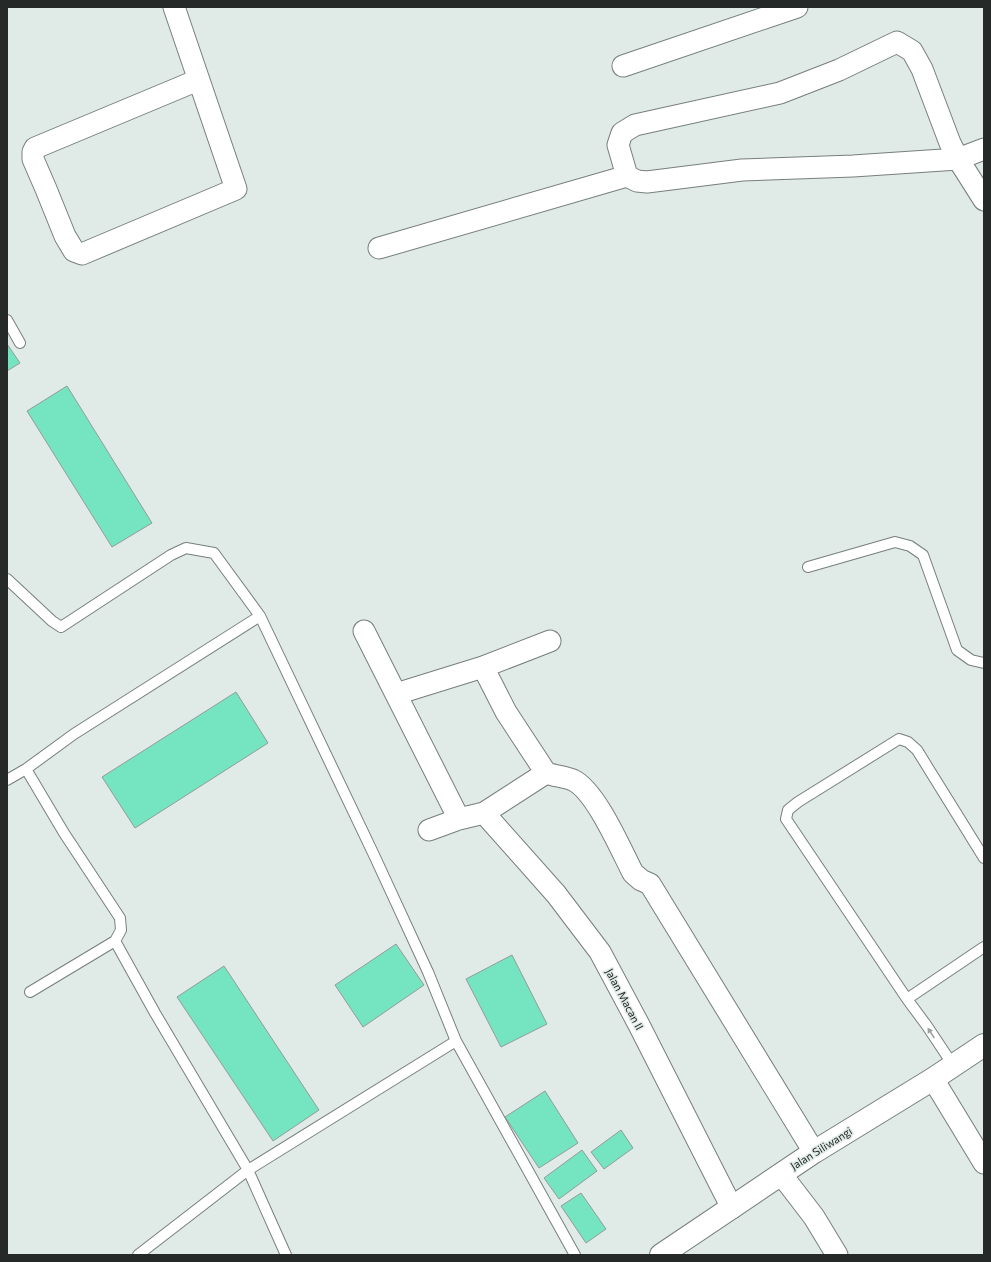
<svg xmlns="http://www.w3.org/2000/svg" width="991" height="1262" font-family="Commissioner,sans-serif">
	<style>
		.building { fill: #75e4c1; stroke: #939c99 }
		.lines { fill: none; stroke-linecap: round; stroke-linejoin: round }
		.service-casing { stroke: #777f7c; stroke-width: 12 }
		.minor-casing { stroke: #777f7c; stroke-width: 23 }
		.tertiary-casing { stroke: #777f7c; stroke-width: 24 }
		.service { stroke: #fff; stroke-width: 10 }
		.minor { stroke: #fff; stroke-width: 21 }
		.tertiary { stroke: #fff; stroke-width: 22 }
		.oneway { fill: #9d9f9e }
		.labels { text-anchor: middle; dominant-baseline: central; stroke-width: 3; stroke-linejoin: round; paint-order: stroke }
		.street-label { font-size: 11px; fill: #252927; stroke: #e0eae6 }
	</style>
	<rect width="100%" height="100%" fill="#e0eae6"/>
	<path class="building" d="M 7,344 L 20,363 L 7,371 Z
		M 67,386 L 152,523 L 112,547 L 27,411 Z
		M 236,692 L 268,743 L 135,828 L 102,777 Z
		M 396,944 L 424,985 L 363,1027 L 335,985 Z
		M 512,955 L 547,1024 L 501,1047 L 466,979 Z
		M 224,966 L 319,1110 L 273,1141 L 177,997 Z
		M 545,1091 L 578,1143 L 539,1168 L 505,1117 Z
		M 621,1130 L 633,1148 L 604,1169 L 591,1152 Z
		M 582,1150 L 597,1171 L 559,1199 L 544,1178 Z
		M 581,1193 L 606,1229 L 586,1243 L 561,1206 Z"/>
	<g class="lines">
		<g class="service-casing">
			<path id="service" d="M 7,320 L 20,343
				M 808,567 L 895,542 L 910,546 L 923,555 L 957,650 L 971,660 L 984,663
				M 7,579 L 52,621 L 61,627 L 171,555 L 186,548 L 214,553 L 260,616 L 374,855 L 428,972 L 456,1041
				M 26,769 L 64,833 L 120,918 L 121,930 L 115,941 L 155,1013 L 248,1170 L 286,1255
				M 7,780 L 26,769 L 74,734 L 260,616
				M 30,992 L 115,941
				M 907,999 L 786,819 L 788,810 L 798,802 L 899,739 L 908,742 L 917,750 L 984,858
				M 953,1065 L 927,1026 L 907,999 L 984,947
				M 138,1255 L 248,1170 L 456,1041 L 575,1255"/>
		</g>
		<g class="minor-casing">
			<path id="minor" d="M 174,7 L 236,189 L 82,254 L 74,251 L 65,236 L 46,189 L 33,159 L 33,152 L 35,148 L 198,80
				M 623,66 L 797,7
				M 627,176 L 618,145 L 622,133 L 635,125 L 780,93 L 839,70 L 897,42 L 912,51 L 922,69 L 950,143 L 958,159 L 984,200
				M 379,248 L 627,176 L 637,181 L 647,182 L 742,170 L 853,166 L 958,159 L 984,149
				M 364,631 L 459,819
				M 396,694 L 483,667 L 550,641
				M 546,773 C 555,776 565,777 573,780 C 596,791 621,850 633,873 L 641,880 L 650,884 L 814,1152
				M 484,813 L 556,894 L 600,952 L 639,1025 L 732,1208
				M 429,830 L 459,819 L 484,813 L 546,773 L 506,712 L 483,667
				M 933,1079 L 984,1163
				M 781,1174 L 814,1217 L 837,1255"/>
		</g>
		<g class="tertiary-casing">
			<path id="tertiary" d="M 661,1255 L 814,1152 L 933,1079 L 984,1045"/>
		</g>
		<use href="#service" class="service"/>
		<use href="#minor" class="minor"/>
		<use href="#tertiary" class="tertiary"/>
	</g>
	<defs><path id="oneway-solid" d="M-6-.8H1V-3.2L6.5 0L1 3.2V.8H-6Z"/></defs>
	<use class="oneway" href="#oneway-solid" transform="translate(931 1033) rotate(-123)"/>
	<g class="labels">
		<g class="street-label">
			<text transform="translate(625 999) rotate(62)">Jalan Macan II</text>
			<text transform="translate(821 1148) rotate(-32)">Jalan Siliwangi</text>
		</g>
	</g>
	<rect width="991" height="1262" fill="none" stroke="#252927" stroke-width="16"/>
</svg>
